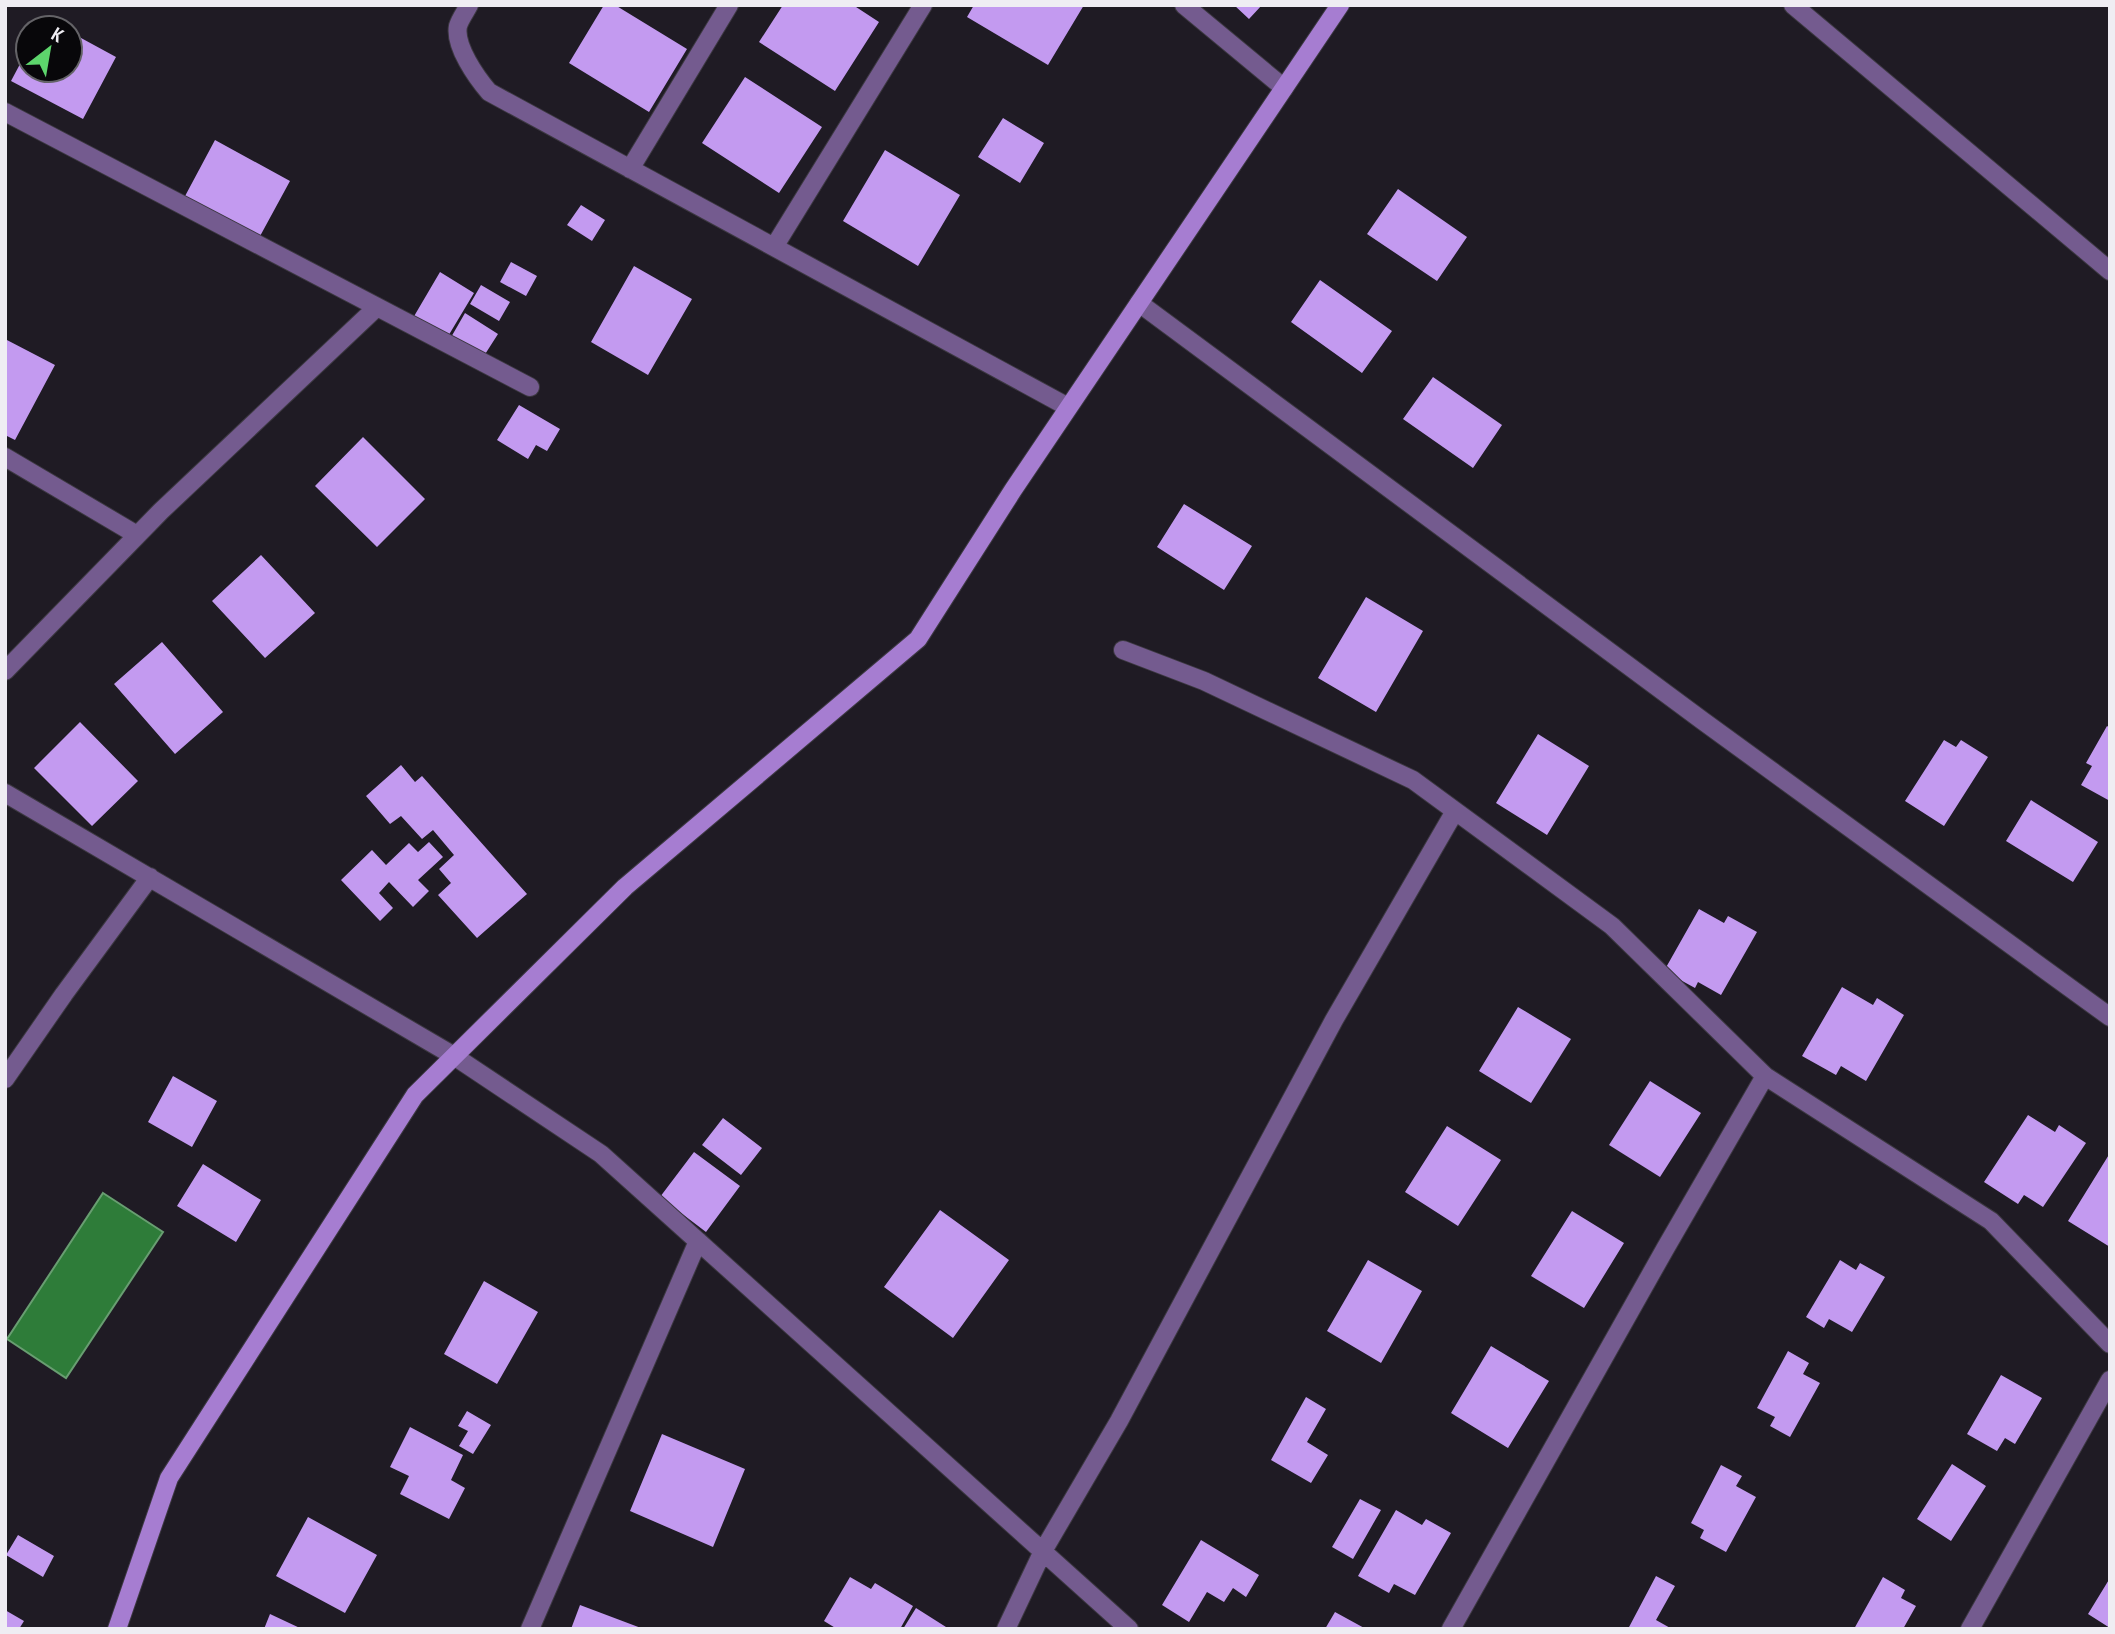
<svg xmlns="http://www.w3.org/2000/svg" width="2115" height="1634" font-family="'PT Sans Narrow',sans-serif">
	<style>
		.water { fill: #2e7c39; stroke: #689e71; stroke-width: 2 }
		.building { fill: #c39af0 }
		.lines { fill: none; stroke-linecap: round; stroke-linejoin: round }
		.street-casing { stroke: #3c3841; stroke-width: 20 }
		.secondary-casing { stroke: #3c3841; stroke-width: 20 }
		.street { stroke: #745b8f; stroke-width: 18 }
		.secondary { stroke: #a67dd1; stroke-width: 18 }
	</style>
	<rect width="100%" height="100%" fill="#1f1b24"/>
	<path class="water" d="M 103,1193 L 163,1232 L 66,1378 L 7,1339 Z"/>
	<path class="building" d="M 604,5 L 615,5 L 687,49 L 649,112 L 569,63 Z
		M 783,5 L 853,5 L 879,22 L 835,91 L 759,42 Z
		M 974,5 L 1084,5 L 1048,65 L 967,17 Z
		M 1234,5 L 1262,5 L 1249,19 Z
		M 70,32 L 116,57 L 83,119 L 11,81 L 28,49 L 28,70 L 70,70 Z
		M 745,77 L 822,127 L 779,193 L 702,143 Z
		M 1003,118 L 1044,143 L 1020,183 L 978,157 Z
		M 215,140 L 290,181 L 259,238 L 184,198 Z
		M 885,150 L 960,195 L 918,266 L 843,221 Z
		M 1398,189 L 1467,237 L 1437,281 L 1367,234 Z
		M 581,205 L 605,220 L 592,241 L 567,225 Z
		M 511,262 L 537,276 L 526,296 L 500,282 Z
		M 634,266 L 692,299 L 648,375 L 591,342 Z
		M 440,272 L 474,293 L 447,338 L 413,318 Z
		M 1320,280 L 1392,331 L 1362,373 L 1291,322 Z
		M 481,285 L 510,302 L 499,321 L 470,304 Z
		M 465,313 L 498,334 L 482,359 L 450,339 Z
		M 5,339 L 55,365 L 15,440 L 5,435 Z
		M 1433,377 L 1502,425 L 1473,468 L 1403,419 Z
		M 519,405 L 560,429 L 547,451 L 536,445 L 528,459 L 497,440 Z
		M 363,437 L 425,499 L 377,547 L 315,486 Z
		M 1184,504 L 1252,546 L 1224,590 L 1157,547 Z
		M 261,555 L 315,613 L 265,658 L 212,601 Z
		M 1366,597 L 1423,631 L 1376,712 L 1318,678 Z
		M 162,642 L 223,712 L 175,754 L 114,684 Z
		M 80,722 L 138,781 L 92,826 L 34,768 Z
		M 2107,726 L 2110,728 L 2110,801 L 2081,785 L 2092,766 L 2086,763 Z
		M 1538,734 L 1589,766 L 1547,835 L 1496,803 Z
		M 1944,740 L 1956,747 L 1961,740 L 1988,757 L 1944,826 L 1905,801 Z
		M 401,765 L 415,782 L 422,776 L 527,894 L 477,938 L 438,895 L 451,883 L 439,869 L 454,855 L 433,830 L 422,839 L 401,816 L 390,824 L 366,796 Z
		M 2031,800 L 2098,842 L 2073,882 L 2006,841 Z
		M 429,842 L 443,857 L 418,880 L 429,891 L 413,907 L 389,882 L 379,893 L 393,908 L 380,921 L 341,880 L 372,850 L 386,865 L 409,843 L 418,852 Z
		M 1699,909 L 1724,923 L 1728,916 L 1757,932 L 1721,995 L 1698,982 L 1695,988 L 1664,971 Z
		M 1842,987 L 1873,1005 L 1877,998 L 1904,1015 L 1866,1081 L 1841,1066 L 1836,1075 L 1802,1056 Z
		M 1518,1007 L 1571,1039 L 1531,1103 L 1479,1071 Z
		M 173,1076 L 217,1101 L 192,1147 L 148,1122 Z
		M 1650,1081 L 1701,1113 L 1660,1177 L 1609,1145 Z
		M 2028,1115 L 2055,1132 L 2059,1125 L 2086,1143 L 2043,1207 L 2024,1195 L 2018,1204 L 1984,1182 Z
		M 723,1118 L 762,1148 L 741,1175 L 702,1145 Z
		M 1447,1126 L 1501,1160 L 1458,1226 L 1405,1192 Z
		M 694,1152 L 740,1186 L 706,1232 L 660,1197 Z
		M 2110,1153 L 2110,1247 L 2068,1221 Z
		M 203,1164 L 261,1200 L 236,1242 L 177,1206 Z
		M 940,1210 L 1009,1260 L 953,1338 L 884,1287 Z
		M 1572,1211 L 1624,1243 L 1584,1308 L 1531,1276 Z
		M 1368,1260 L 1422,1291 L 1381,1363 L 1327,1331 Z
		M 1840,1260 L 1856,1270 L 1860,1263 L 1885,1277 L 1852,1332 L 1829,1319 L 1824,1328 L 1806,1317 Z
		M 484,1281 L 538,1312 L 497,1384 L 444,1354 Z
		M 1491,1346 L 1549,1381 L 1508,1448 L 1451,1413 Z
		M 1788,1351 L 1809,1363 L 1803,1374 L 1820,1383 L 1790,1437 L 1770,1426 L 1775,1417 L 1757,1408 Z
		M 2001,1375 L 2042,1398 L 2015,1444 L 2005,1438 L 1997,1451 L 1967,1434 Z
		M 1306,1397 L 1326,1409 L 1307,1442 L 1328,1455 L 1311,1483 L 1271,1460 Z
		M 467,1411 L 491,1425 L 473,1454 L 459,1446 L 468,1431 L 458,1426 Z
		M 410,1427 L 463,1455 L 451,1480 L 465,1488 L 449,1519 L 400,1494 L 409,1476 L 390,1467 Z
		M 662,1434 L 745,1469 L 713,1547 L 630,1511 Z
		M 1952,1464 L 1986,1486 L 1951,1541 L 1917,1519 Z
		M 1721,1465 L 1742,1476 L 1736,1486 L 1756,1497 L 1726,1552 L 1700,1538 L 1704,1530 L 1691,1523 Z
		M 1360,1499 L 1381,1510 L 1353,1559 L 1332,1547 Z
		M 1396,1510 L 1422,1525 L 1426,1519 L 1451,1533 L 1415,1595 L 1394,1584 L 1389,1593 L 1358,1576 Z
		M 308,1517 L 377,1555 L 345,1613 L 276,1576 Z
		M 18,1535 L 54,1556 L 43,1577 L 6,1555 Z
		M 1201,1540 L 1259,1575 L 1246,1597 L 1233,1588 L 1224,1602 L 1207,1592 L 1189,1622 L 1162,1605 Z
		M 1656,1576 L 1675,1586 L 1656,1620 L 1672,1629 L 1628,1629 Z
		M 850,1577 L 871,1589 L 875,1583 L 913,1606 L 900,1629 L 837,1629 L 824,1621 Z
		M 1883,1577 L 1905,1590 L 1901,1598 L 1916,1606 L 1903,1629 L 1854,1629 Z
		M 2110,1578 L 2110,1628 L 2088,1614 Z
		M 580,1605 L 641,1628 L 641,1629 L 571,1629 Z
		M 916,1608 L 946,1627 L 944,1629 L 903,1629 Z
		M 5,1610 L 24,1621 L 19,1629 L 5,1629 Z
		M 1335,1612 L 1366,1629 L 1325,1629 Z
		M 270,1614 L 302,1629 L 264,1629 Z"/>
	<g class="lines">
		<g class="street-casing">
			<path id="street" d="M 469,5 C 466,11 460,19 458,26 C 454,46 477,78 489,92 L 1068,407
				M 1184,5 L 1284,88
				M 1793,5 L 2110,271
				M 5,112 L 530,387
				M 630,169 L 729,5
				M 774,247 L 923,5
				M 1139,303 L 1703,721 L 2110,1017
				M 5,457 L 137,535
				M 1123,650 L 1204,681 L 1413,780 L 1612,926 L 1765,1076 L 1991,1221 L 2110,1344
				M 5,671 L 161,511 L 377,307
				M 5,793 L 454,1056 L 601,1154 L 1129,1629
				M 5,1079 L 64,994 L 150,877
				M 530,1629 L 698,1241
				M 1006,1629 L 1043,1551 L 1119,1421 L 1334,1020 L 1455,811
				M 1451,1629 L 1665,1249 L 1765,1076
				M 1970,1629 L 2110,1380"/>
		</g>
		<g class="secondary-casing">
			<path id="secondary" d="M 117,1629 L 169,1478 L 415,1095 L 625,887 L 918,639 L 1013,490 L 1340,5"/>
		</g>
		<use href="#street" class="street"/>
		<use href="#secondary" class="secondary"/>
	</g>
	<rect width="2115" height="1634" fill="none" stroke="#efedf3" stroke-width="14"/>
	<g transform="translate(49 49) rotate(31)"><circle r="33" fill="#08070a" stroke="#646367" stroke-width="2"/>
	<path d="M0-5L12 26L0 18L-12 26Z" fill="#5dd56c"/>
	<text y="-10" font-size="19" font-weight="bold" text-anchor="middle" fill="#efedf3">K</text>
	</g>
</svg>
